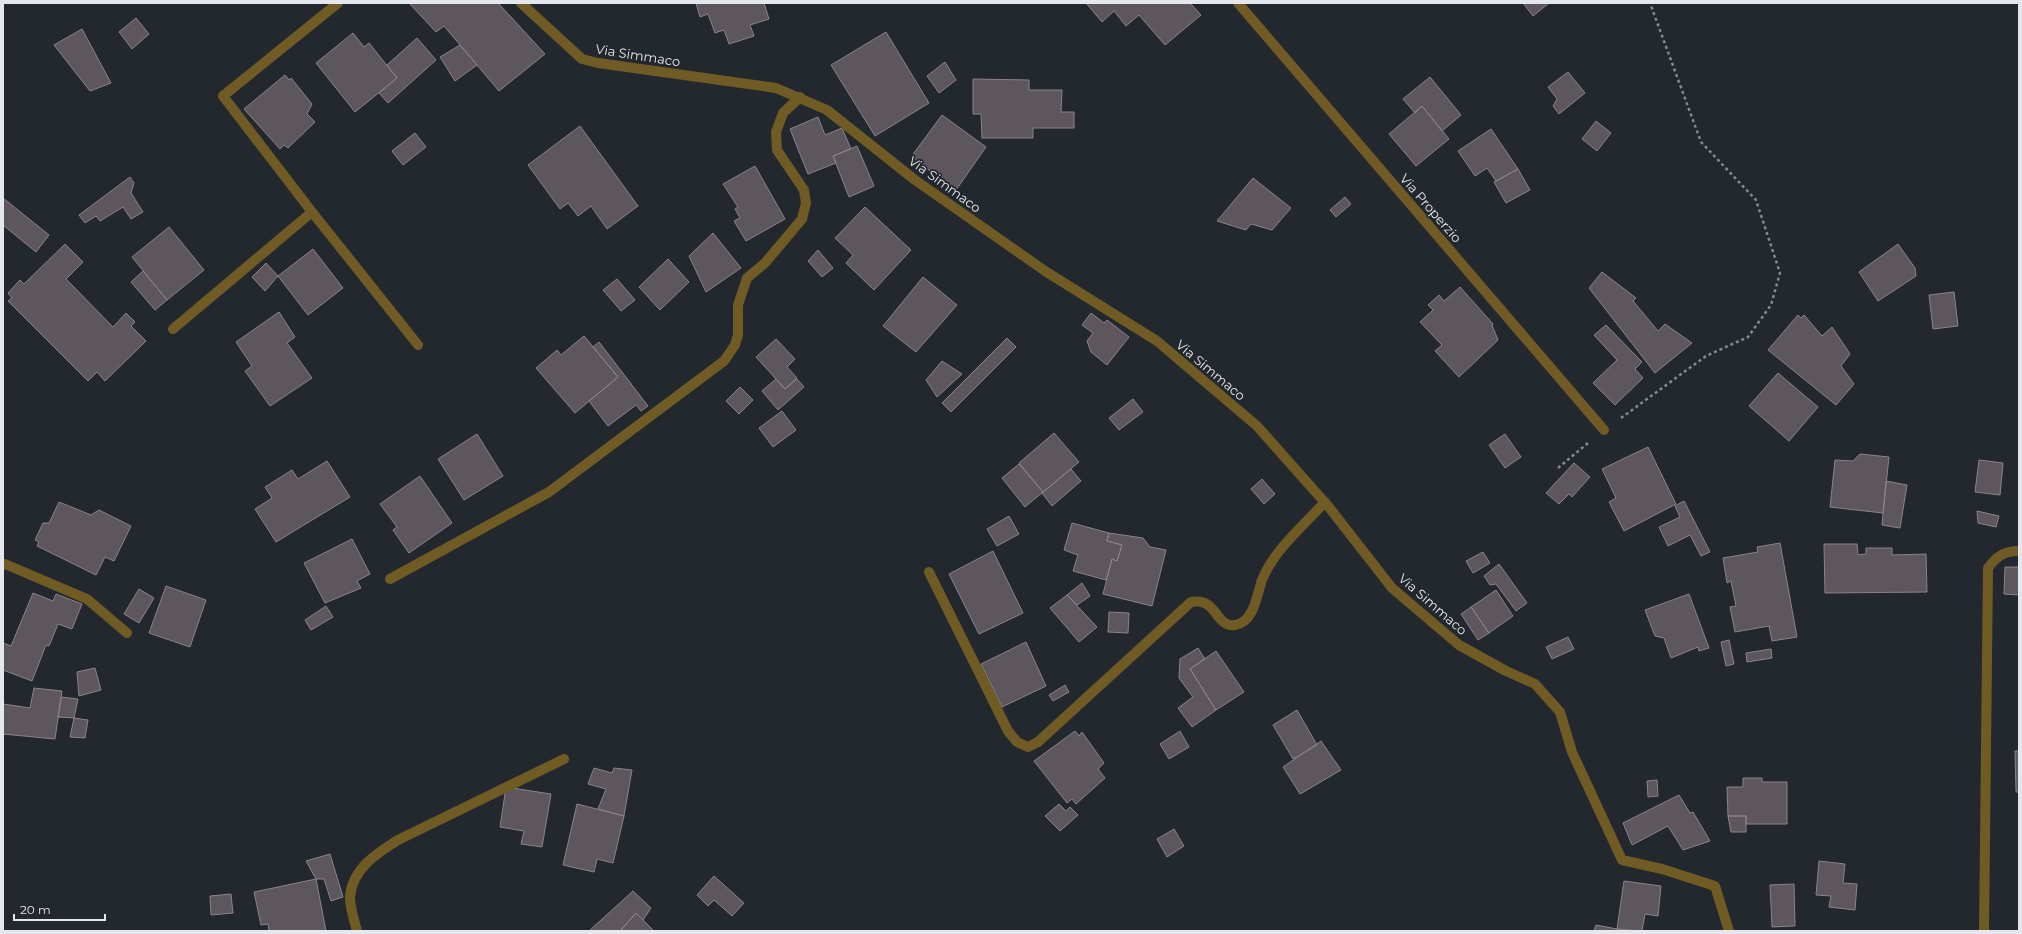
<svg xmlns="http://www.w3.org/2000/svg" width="2022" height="934" font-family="Montserrat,sans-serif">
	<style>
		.building { fill: #5d565d; stroke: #8b838a }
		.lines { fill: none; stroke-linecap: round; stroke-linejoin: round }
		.path { stroke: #868a8f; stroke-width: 2.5; stroke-dasharray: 3 3; stroke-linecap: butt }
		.minor { stroke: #705b25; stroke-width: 10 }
		.labels { text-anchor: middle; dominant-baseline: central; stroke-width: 3.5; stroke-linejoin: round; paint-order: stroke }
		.street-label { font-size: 13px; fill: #e4e7eb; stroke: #23282e }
	</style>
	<rect width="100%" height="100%" fill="#23282e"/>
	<path class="building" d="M 409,3 L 498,3 L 545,54 L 499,91 L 444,26 L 436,32 Z
		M 696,3 L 764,3 L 769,19 L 750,25 L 754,36 L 729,44 L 724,30 L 715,33 L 708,14 L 700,17 Z
		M 1086,3 L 1190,3 L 1201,15 L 1165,45 L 1139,15 L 1126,26 L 1114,11 L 1102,22 Z
		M 1523,3 L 1547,3 L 1548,4 L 1533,16 Z
		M 136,18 L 149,34 L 132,49 L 119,32 Z
		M 82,29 L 111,83 L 90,91 L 54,45 Z
		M 886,32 L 929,103 L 875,136 L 831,65 Z
		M 353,33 L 364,47 L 369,43 L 397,78 L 355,112 L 316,63 Z
		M 417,38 L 436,60 L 388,103 L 379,93 L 397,78 L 387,65 Z
		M 460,45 L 477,65 L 455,81 L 440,57 Z
		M 945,62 L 956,80 L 939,93 L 927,76 Z
		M 1568,72 L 1585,93 L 1559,114 L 1553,106 L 1557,99 L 1548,87 Z
		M 285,75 L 289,80 L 291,78 L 312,104 L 307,114 L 315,122 L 288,148 L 284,145 L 280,149 L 244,109 Z
		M 1430,77 L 1461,115 L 1442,131 L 1422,106 L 1415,113 L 1403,99 Z
		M 973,79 L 1029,80 L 1029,90 L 1062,90 L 1061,112 L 1074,112 L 1074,128 L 1033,128 L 1033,138 L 982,138 L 981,114 L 973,114 Z
		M 1422,106 L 1449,139 L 1416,166 L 1389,134 Z
		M 942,115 L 986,147 L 956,190 L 911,157 Z
		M 818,117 L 825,135 L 842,128 L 851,149 L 833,156 L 836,163 L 808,174 L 790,129 Z
		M 1596,121 L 1611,133 L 1597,151 L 1582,139 Z
		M 580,126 L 638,206 L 607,229 L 591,206 L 578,216 L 568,203 L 560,209 L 528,165 Z
		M 1491,129 L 1518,169 L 1496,181 L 1487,168 L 1475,176 L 1458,151 Z
		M 415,133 L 426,147 L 403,165 L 392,151 Z
		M 857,146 L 874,186 L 849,197 L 833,156 Z
		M 755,166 L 785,219 L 746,241 L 734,221 L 740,218 L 735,209 L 738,207 L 723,184 Z
		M 1518,169 L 1530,190 L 1506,203 L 1494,182 Z
		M 130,177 L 134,183 L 131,193 L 143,212 L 131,219 L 123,207 L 100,221 L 96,216 L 85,223 L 79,215 Z
		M 1253,178 L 1291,208 L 1272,230 L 1251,224 L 1246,230 L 1217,221 Z
		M 1345,197 L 1351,204 L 1336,217 L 1330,210 Z
		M 3,198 L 49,235 L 36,252 L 3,225 Z
		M 865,207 L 911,250 L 874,290 L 846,263 L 853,255 L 835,238 Z
		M 169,227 L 204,270 L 167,300 L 132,257 Z
		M 713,233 L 741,268 L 706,292 L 689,256 Z
		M 65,244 L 83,262 L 66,279 L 113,327 L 126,313 L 135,322 L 131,326 L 146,341 L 105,381 L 97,372 L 88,381 L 8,301 L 12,298 L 8,293 L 20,280 L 24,284 Z
		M 1898,244 L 1915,268 L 1916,276 L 1878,301 L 1859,272 Z
		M 313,249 L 343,288 L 308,315 L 278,276 Z
		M 818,250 L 833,268 L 822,277 L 808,261 Z
		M 668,259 L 689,282 L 660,310 L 639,287 Z
		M 266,263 L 278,276 L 265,291 L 252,277 Z
		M 143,271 L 167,300 L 155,310 L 131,282 Z
		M 1602,272 L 1636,298 L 1633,301 L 1658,331 L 1665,324 L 1692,343 L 1655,373 L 1589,288 Z
		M 923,277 L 957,305 L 916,352 L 883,326 Z
		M 617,279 L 635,300 L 621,311 L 603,290 Z
		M 1460,287 L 1493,324 L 1492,325 L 1498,340 L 1459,377 L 1435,351 L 1442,345 L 1420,322 L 1433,310 L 1428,305 L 1439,295 L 1444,301 Z
		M 1954,292 L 1958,326 L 1933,329 L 1929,295 Z
		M 279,312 L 295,337 L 287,343 L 312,378 L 270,406 L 245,371 L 252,366 L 236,342 Z
		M 1091,313 L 1104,323 L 1107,320 L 1129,337 L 1107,365 L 1091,352 L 1087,341 L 1093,333 L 1082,325 Z
		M 1798,315 L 1801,318 L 1804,315 L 1822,336 L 1832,327 L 1850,354 L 1841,366 L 1854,384 L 1836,405 L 1768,350 Z
		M 1606,325 L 1642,362 L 1635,369 L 1643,378 L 1615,405 L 1593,383 L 1617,360 L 1594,335 Z
		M 584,336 L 618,377 L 575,413 L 536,368 L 557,350 L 561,355 Z
		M 1007,338 L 1016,347 L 951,412 L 942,403 Z
		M 776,339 L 795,359 L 787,367 L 797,378 L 785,389 L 756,357 Z
		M 599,342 L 648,406 L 641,411 L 636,405 L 608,426 L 589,401 L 618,377 L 593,347 Z
		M 942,361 L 962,374 L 937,397 L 926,380 Z
		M 1778,373 L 1818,407 L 1789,441 L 1749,406 Z
		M 776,379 L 785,389 L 797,379 L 804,387 L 778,410 L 762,391 Z
		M 740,387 L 753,400 L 739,414 L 726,401 Z
		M 1133,399 L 1143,412 L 1119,430 L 1109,418 Z
		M 782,411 L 796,430 L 773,447 L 759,428 Z
		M 1054,433 L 1079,462 L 1043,492 L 1019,463 Z
		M 477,434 L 503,476 L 464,500 L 438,459 Z
		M 1505,434 L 1521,457 L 1505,468 L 1489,445 Z
		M 1648,447 L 1676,504 L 1624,531 L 1609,502 L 1616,498 L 1602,469 Z
		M 1860,454 L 1889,457 L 1883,513 L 1830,507 L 1835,460 L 1853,461 Z
		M 1979,460 L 2003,463 L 2000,495 L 1975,492 Z
		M 327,461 L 350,497 L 276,542 L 255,509 L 272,498 L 265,487 L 292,470 L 298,479 Z
		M 1574,463 L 1590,477 L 1572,497 L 1569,494 L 1559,504 L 1546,493 Z
		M 1019,464 L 1043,492 L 1025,507 L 1002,478 Z
		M 1071,469 L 1081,481 L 1052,506 L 1042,493 Z
		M 420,476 L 452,523 L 409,553 L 393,530 L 397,527 L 380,504 Z
		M 1262,479 L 1275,494 L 1264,504 L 1251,489 Z
		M 1886,481 L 1907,485 L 1900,528 L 1882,525 Z
		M 1684,501 L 1710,552 L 1701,556 L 1690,535 L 1668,546 L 1659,527 L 1680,517 L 1675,506 Z
		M 59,502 L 91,515 L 99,510 L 131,526 L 114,561 L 105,557 L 96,575 L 37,546 L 39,542 L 35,540 L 43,523 L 49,523 Z
		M 1977,511 L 1999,516 L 1996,527 L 1978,523 Z
		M 1009,516 L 1019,534 L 997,546 L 987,529 Z
		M 1072,523 L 1109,533 L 1107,541 L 1122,545 L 1117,561 L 1112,559 L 1106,580 L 1073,571 L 1078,555 L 1064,550 Z
		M 1109,533 L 1143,538 L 1150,547 L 1166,550 L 1152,606 L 1103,594 L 1112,559 L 1117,561 L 1122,545 L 1107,541 Z
		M 352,539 L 370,574 L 357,581 L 361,588 L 325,603 L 304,563 Z
		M 1780,543 L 1797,637 L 1772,641 L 1769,626 L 1735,632 L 1730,607 L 1736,606 L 1731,581 L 1727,583 L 1723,558 L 1758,552 L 1757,547 Z
		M 1824,544 L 1857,544 L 1858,555 L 1866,554 L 1866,548 L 1892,548 L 1892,555 L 1926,554 L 1927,592 L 1825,593 Z
		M 993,551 L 1023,613 L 979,634 L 949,574 Z
		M 1483,552 L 1490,563 L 1473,573 L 1466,561 Z
		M 1499,564 L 1527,603 L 1516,611 L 1496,584 L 1490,585 L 1484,576 Z
		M 2005,567 L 2019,567 L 2019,595 L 2004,594 Z
		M 1082,583 L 1090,596 L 1077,605 L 1067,595 Z
		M 166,586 L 206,600 L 190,647 L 149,633 Z
		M 139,589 L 154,598 L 139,623 L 124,614 Z
		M 1496,590 L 1513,616 L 1489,633 L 1471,607 Z
		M 33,593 L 53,601 L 56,594 L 82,604 L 72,629 L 58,624 L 49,646 L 46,645 L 32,681 L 3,670 L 3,643 L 11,646 Z
		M 1689,594 L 1709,648 L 1699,651 L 1698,647 L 1671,658 L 1664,638 L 1655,636 L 1645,610 Z
		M 1067,595 L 1097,627 L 1079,642 L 1050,608 Z
		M 326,606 L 333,617 L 311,630 L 305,620 Z
		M 1471,607 L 1489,633 L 1478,640 L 1461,614 Z
		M 1109,612 L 1129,613 L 1128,633 L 1108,632 Z
		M 1568,637 L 1574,649 L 1552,659 L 1546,647 Z
		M 1729,640 L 1734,664 L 1726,666 L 1721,642 Z
		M 1026,642 L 1046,686 L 1002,707 L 981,664 Z
		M 1198,648 L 1205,659 L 1190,669 L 1216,710 L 1192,727 L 1178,708 L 1193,697 L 1179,678 L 1180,659 Z
		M 1771,649 L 1772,658 L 1747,662 L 1746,653 Z
		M 1216,651 L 1244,692 L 1216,710 L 1190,669 Z
		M 95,668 L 101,690 L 79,696 L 77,672 Z
		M 1065,685 L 1069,692 L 1053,701 L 1049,695 Z
		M 34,688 L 62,691 L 55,739 L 3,734 L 3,704 L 30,708 Z
		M 61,697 L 78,699 L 74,718 L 58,717 Z
		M 1297,710 L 1317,745 L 1293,759 L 1273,725 Z
		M 74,718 L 88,720 L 85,738 L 70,737 Z
		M 1075,731 L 1079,736 L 1082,732 L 1104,763 L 1098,769 L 1105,778 L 1076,804 L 1072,799 L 1067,803 L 1034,761 Z
		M 1180,731 L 1189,747 L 1169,759 L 1160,744 Z
		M 1321,741 L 1341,770 L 1300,794 L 1283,767 Z
		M 2015,751 L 2019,751 L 2019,792 L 2016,792 Z
		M 594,768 L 612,773 L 614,768 L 632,770 L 624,816 L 598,809 L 606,789 L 588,784 Z
		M 1743,778 L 1762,778 L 1762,782 L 1787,782 L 1787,824 L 1746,824 L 1746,816 L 1728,816 L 1727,787 L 1743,787 Z
		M 1657,780 L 1658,796 L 1648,797 L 1647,781 Z
		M 506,787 L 551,794 L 542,847 L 521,844 L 524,831 L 500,827 Z
		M 1679,795 L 1690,813 L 1693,812 L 1710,841 L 1683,850 L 1668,826 L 1632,845 L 1623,823 Z
		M 577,804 L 624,816 L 613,863 L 597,859 L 594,872 L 563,865 Z
		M 1059,804 L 1066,811 L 1070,807 L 1078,815 L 1060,831 L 1045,816 Z
		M 1728,816 L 1746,816 L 1746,832 L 1731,832 Z
		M 1174,829 L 1184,846 L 1167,857 L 1157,839 Z
		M 330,854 L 343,897 L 331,901 L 324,879 L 316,879 L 306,861 Z
		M 1819,861 L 1845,864 L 1843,883 L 1857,884 L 1855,910 L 1829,907 L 1831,896 L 1816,895 Z
		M 714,876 L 744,903 L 732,916 L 714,900 L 708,906 L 697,895 Z
		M 316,879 L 326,931 L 269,931 L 268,924 L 261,925 L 254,892 Z
		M 1624,881 L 1661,886 L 1658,916 L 1645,914 L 1642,931 L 1617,929 Z
		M 1794,884 L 1795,926 L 1772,927 L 1770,885 Z
		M 633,891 L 651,908 L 643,920 L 636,913 L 620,931 L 589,931 Z
		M 231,894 L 233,913 L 211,915 L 210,896 Z
		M 636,913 L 654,931 L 620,931 Z
		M 1596,925 L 1617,929 L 1627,931 L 1594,931 Z"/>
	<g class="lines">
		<path class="path" d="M 1621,418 L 1706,356 L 1748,337 L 1771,305 L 1780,273 L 1756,200 L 1701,142 L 1650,3
			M 1558,468 L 1588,443"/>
		<path class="minor" d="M 521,3 L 582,59 L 598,63 L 776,88 L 827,110 L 915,180 L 1045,271 L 1157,341 L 1257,426 L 1328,506 L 1392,588 L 1459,645 L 1506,671 L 1535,684 L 1560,712 L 1572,752 L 1622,860 L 1662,869 L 1715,886 L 1729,931
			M 1238,3 L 1604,430
			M 312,212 L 418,345
			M 173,329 L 312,212 L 223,96 L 338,3
			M 3,565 L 5,564 L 87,599 L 127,633
			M 929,572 L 1008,731 L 1017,742 L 1028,747 L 1038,742 L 1191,602 C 1218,597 1215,628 1235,625 C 1254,623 1257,594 1262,580 C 1274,550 1303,526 1325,502
			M 390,579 L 549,492 L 724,361 L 735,345 L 738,335 L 738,305 L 747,278 L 765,263 L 802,219 L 806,203 L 804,190 L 777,150 L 776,132 L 783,113 L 800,97
			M 357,931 C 354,920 350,908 350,897 C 352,869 377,853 398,840 L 564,759
			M 1984,931 L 1988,568 C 1997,556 2004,551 2019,551"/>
	</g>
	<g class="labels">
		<g class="street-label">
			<text transform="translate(638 55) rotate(9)">Via Simmaco</text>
			<text transform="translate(945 184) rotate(36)">Via Simmaco</text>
			<text transform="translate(1431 208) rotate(49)">Via Properzio</text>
			<text transform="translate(1211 370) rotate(40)">Via Simmaco</text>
			<text transform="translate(1433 604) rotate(41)">Via Simmaco</text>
		</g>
	</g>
	<rect width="2022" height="934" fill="none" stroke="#e4e7eb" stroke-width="8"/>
	<path d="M14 914v6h91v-6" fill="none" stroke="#e4e7eb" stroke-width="2"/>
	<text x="20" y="914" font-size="12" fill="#e4e7eb" stroke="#23282e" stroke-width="3" paint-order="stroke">20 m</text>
</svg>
